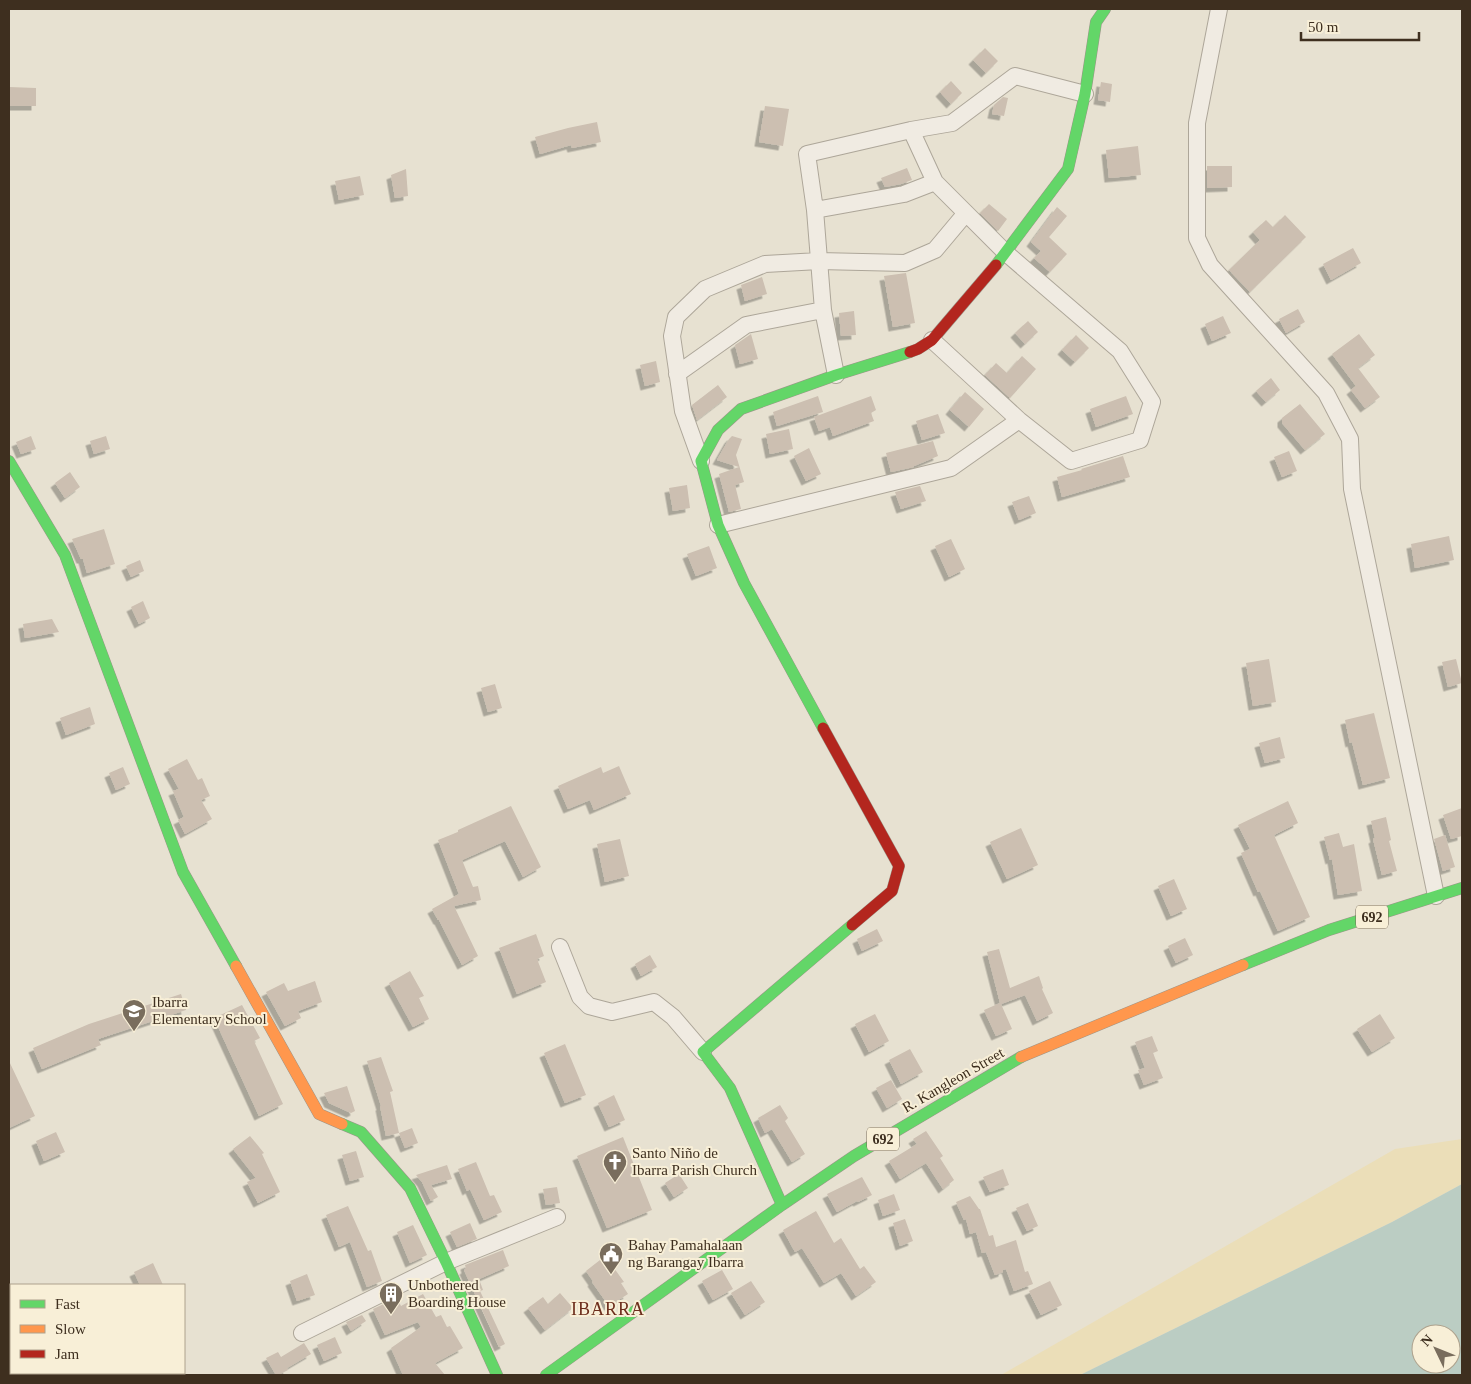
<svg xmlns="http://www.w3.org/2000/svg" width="1471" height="1384" font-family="Georgia,serif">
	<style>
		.sand { fill: #ebdeb8 }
		.water { fill: #bbcdc3; fill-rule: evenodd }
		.building { fill: #ccbfb1; filter: url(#shadow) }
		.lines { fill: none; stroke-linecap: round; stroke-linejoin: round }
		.street-casing { stroke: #ada699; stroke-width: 18 }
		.fast-casing { stroke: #9c9589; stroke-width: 12 }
		.slow-casing { stroke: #9c9589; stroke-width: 12 }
		.jam-casing { stroke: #9c9589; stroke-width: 12 }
		.street { stroke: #f0ebe2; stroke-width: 16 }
		.fast { stroke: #63d668; stroke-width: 11 }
		.slow { stroke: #ff974d; stroke-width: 11 }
		.jam { stroke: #b3261e; stroke-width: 11 }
		.labels { text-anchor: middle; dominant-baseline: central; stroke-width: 4; stroke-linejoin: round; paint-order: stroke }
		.shield { fill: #f8efd7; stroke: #766956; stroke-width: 1 }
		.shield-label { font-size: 14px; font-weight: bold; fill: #3e2f1f }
		.poi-label { font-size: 15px; fill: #3e2f1f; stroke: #f8efd7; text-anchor: start }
		.street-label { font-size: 15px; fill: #3e2f1f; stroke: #f8efd7 }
		.quarter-label { font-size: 18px; letter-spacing: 1px; fill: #6d2e1c; stroke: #f8efd7 }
	</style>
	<defs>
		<filter id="shadow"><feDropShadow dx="-4.5" dy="4.5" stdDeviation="0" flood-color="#0004"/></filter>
	</defs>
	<rect width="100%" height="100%" fill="#e7e1d1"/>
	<path class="sand" d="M 1462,1139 L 1462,1184 L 1392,1222 L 1080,1375 L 1001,1375 L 1395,1149 Z"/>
	<path class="water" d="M 1462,1184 L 1462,1375 L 1080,1375 L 1392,1222 ZM 1421,1334 L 1451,1334 L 1451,1364 L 1421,1364 Z"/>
	<path class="building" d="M 985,48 L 998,61 L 986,73 L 973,60 Z
		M 951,81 L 962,93 L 951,104 L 940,92 Z
		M 1101,82 L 1112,84 L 1110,102 L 1098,100 Z
		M 9,87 L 36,88 L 36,106 L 9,106 Z
		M 1003,97 L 1008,98 L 1004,116 L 992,114 L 994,105 Z
		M 765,106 L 789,109 L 783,146 L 759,142 Z
		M 597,122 L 601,142 L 572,148 L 571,145 L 540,154 L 535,137 L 568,128 Z
		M 1138,146 L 1141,175 L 1109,178 L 1106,150 Z
		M 1207,166 L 1232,166 L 1232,187 L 1207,188 Z
		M 907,168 L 912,180 L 901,184 L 885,187 L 881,178 Z
		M 406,169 L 408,196 L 395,198 L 391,175 Z
		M 360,176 L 364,195 L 339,200 L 335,181 Z
		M 989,204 L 1007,219 L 998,231 L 980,213 Z
		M 1057,207 L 1067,216 L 1049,237 L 1067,254 L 1050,272 L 1034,258 L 1041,251 L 1031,242 Z
		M 1285,215 L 1306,237 L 1250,292 L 1229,270 L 1260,240 L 1253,232 L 1266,220 L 1273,227 Z
		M 1353,248 L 1361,263 L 1331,280 L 1323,264 Z
		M 906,273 L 915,323 L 893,327 L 884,276 Z
		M 762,277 L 767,294 L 745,301 L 741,285 Z
		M 1298,309 L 1305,322 L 1286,333 L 1279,319 Z
		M 854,311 L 856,335 L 841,336 L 839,313 Z
		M 1223,316 L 1231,333 L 1212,341 L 1205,324 Z
		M 1028,321 L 1038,332 L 1025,344 L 1015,333 Z
		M 751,334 L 758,359 L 740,364 L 735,345 Z
		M 1359,334 L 1375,355 L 1358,368 L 1380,397 L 1365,408 L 1351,390 L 1356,386 L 1332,354 Z
		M 1076,335 L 1089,348 L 1075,362 L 1062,350 Z
		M 1022,356 L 1036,369 L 1010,398 L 985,375 L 996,363 L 1007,373 Z
		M 656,361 L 660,382 L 645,386 L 640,365 Z
		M 1271,378 L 1280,390 L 1266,402 L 1256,391 Z
		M 718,385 L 727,397 L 697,420 L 692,405 Z
		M 965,392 L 984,409 L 969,427 L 950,410 Z
		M 818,396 L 823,412 L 777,426 L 773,412 Z
		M 871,396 L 876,410 L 871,413 L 874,421 L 833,436 L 830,427 L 819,431 L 814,417 Z
		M 1126,396 L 1133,414 L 1096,427 L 1090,409 Z
		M 1300,404 L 1325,434 L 1305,450 L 1282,423 L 1282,418 Z
		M 938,414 L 945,433 L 922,440 L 916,421 Z
		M 789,429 L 793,449 L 770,454 L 766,434 Z
		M 31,436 L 36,449 L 21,454 L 16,442 Z
		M 106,436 L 110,449 L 94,454 L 90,441 Z
		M 732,436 L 742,439 L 736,455 L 744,482 L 735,485 L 741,509 L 729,512 L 719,474 L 739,467 L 717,460 L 729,439 Z
		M 933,441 L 938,456 L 914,466 L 914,467 L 891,472 L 886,453 Z
		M 809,448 L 821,474 L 806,481 L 794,456 Z
		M 1289,451 L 1297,471 L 1282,477 L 1274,457 Z
		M 1123,456 L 1130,477 L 1062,497 L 1057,477 L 1082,470 L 1081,469 Z
		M 70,472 L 80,487 L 65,498 L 55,483 Z
		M 687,485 L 690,508 L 673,511 L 669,488 Z
		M 920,486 L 926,501 L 901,509 L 895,492 Z
		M 1029,496 L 1036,513 L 1019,520 L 1012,502 Z
		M 104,529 L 115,564 L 87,573 L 83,559 L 81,559 L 72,539 Z
		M 1449,536 L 1454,560 L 1415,568 L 1411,544 Z
		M 951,539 L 965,569 L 949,577 L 935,546 Z
		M 709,546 L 717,568 L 696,576 L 687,554 Z
		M 140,560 L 144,571 L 131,577 L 126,566 Z
		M 143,601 L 150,618 L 139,624 L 131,607 Z
		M 52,619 L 59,632 L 25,638 L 23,624 Z
		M 1269,659 L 1276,702 L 1253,706 L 1246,663 Z
		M 1456,659 L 1462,683 L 1448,687 L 1442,662 Z
		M 495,684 L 502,708 L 488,712 L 481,688 Z
		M 90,707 L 95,724 L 66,735 L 60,718 Z
		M 1374,713 L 1390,778 L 1363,785 L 1352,742 L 1350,743 L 1345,720 Z
		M 1280,737 L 1285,758 L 1265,763 L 1259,743 Z
		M 187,759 L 198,780 L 202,778 L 210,796 L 201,800 L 212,819 L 185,834 L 178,820 L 184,817 L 173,791 L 179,789 L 168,769 Z
		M 619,766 L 631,794 L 594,810 L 590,800 L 568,809 L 558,786 L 601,767 L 603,773 Z
		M 123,767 L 130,784 L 116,790 L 109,773 Z
		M 1288,801 L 1298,823 L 1274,835 L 1310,917 L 1278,931 L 1260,891 L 1258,892 L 1241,853 L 1250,849 L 1238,825 Z
		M 511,806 L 541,867 L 523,877 L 505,841 L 462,860 L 473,887 L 478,886 L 481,900 L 454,906 L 478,956 L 462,965 L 439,920 L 438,920 L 432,909 L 459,894 L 438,840 L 458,832 L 458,830 Z
		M 1462,808 L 1462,836 L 1451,839 L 1443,815 Z
		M 1386,817 L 1391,840 L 1389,841 L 1397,871 L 1382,875 L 1373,839 L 1375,838 L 1371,821 Z
		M 1021,828 L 1038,865 L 1007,879 L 990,842 Z
		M 1339,833 L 1343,847 L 1354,844 L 1362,891 L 1338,895 L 1332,859 L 1330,860 L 1324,837 Z
		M 1445,835 L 1455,867 L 1443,871 L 1434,839 Z
		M 620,839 L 629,876 L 605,882 L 597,844 Z
		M 1174,879 L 1187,909 L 1171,916 L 1158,886 Z
		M 877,929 L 883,941 L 862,951 L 857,939 Z
		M 536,934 L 544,956 L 537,959 L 546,982 L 517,994 L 499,948 Z
		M 1185,938 L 1193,955 L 1176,963 L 1168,946 Z
		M 999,949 L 1010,988 L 1039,976 L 1043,988 L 1042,989 L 1053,1013 L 1037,1021 L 1025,995 L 1001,1004 L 1012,1029 L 996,1036 L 984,1010 L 1000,1003 L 987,952 Z
		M 650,955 L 657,967 L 641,976 L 635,964 Z
		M 410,971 L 424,996 L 419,998 L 429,1019 L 413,1027 L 389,983 Z
		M 315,981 L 322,1002 L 298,1011 L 301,1018 L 285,1026 L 266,992 L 284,983 L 288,991 Z
		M 181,994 L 186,1010 L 98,1039 L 101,1045 L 42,1069 L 33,1048 L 89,1024 Z
		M 242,1005 L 260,1038 L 254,1041 L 283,1104 L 259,1116 L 214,1018 Z
		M 875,1014 L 889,1041 L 869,1052 L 855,1024 Z
		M 1380,1014 L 1395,1038 L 1372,1052 L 1357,1029 Z
		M 1152,1036 L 1158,1051 L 1153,1053 L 1163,1078 L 1144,1085 L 1138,1070 L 1145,1068 L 1135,1042 Z
		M 565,1044 L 586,1095 L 565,1103 L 544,1053 Z
		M 910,1049 L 923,1072 L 901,1084 L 889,1060 Z
		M 381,1057 L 393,1091 L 390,1092 L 399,1133 L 386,1136 L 380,1106 L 381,1106 L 367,1061 Z
		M 9,1061 L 35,1116 L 9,1128 Z
		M 891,1080 L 902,1099 L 887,1108 L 876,1088 Z
		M 347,1086 L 355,1111 L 351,1113 L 329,1103 L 324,1093 Z
		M 614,1095 L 625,1120 L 609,1127 L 598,1103 Z
		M 780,1105 L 788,1118 L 785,1121 L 805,1154 L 792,1162 L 772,1129 L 765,1133 L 758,1118 Z
		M 412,1128 L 418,1143 L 405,1148 L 399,1133 Z
		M 926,1131 L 943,1156 L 940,1158 L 954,1180 L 943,1189 L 926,1163 L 900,1179 L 889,1161 L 917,1144 L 913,1139 Z
		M 56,1132 L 65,1152 L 44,1161 L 36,1141 Z
		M 250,1136 L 264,1153 L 262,1154 L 280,1192 L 258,1203 L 247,1182 L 256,1178 L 233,1149 Z
		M 623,1137 L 652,1210 L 607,1228 L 577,1156 Z
		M 356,1151 L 364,1177 L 350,1181 L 342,1155 Z
		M 476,1162 L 490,1196 L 494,1195 L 502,1212 L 484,1220 L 470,1189 L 467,1191 L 458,1169 Z
		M 447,1165 L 452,1179 L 431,1185 L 438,1197 L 431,1201 L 422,1182 L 416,1175 Z
		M 1003,1169 L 1009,1185 L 990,1192 L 983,1177 Z
		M 679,1174 L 688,1188 L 674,1197 L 665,1183 Z
		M 862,1177 L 872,1195 L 858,1202 L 857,1201 L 837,1212 L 827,1194 Z
		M 557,1187 L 560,1203 L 546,1205 L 543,1189 Z
		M 894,1194 L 900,1210 L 883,1216 L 878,1200 Z
		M 970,1196 L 979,1209 L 980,1209 L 989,1236 L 993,1235 L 996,1247 L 1016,1240 L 1025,1272 L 1028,1271 L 1033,1284 L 1014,1291 L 1006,1269 L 1003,1270 L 1003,1272 L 995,1275 L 986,1252 L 982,1253 L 976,1232 L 970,1234 L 966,1219 L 964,1220 L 956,1202 Z
		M 1028,1203 L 1038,1226 L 1027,1231 L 1016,1208 Z
		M 348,1206 L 368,1251 L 371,1250 L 382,1281 L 367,1287 L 350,1242 L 339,1247 L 326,1215 Z
		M 816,1211 L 834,1243 L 841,1238 L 860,1269 L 864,1266 L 876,1282 L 856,1296 L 841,1273 L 824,1283 L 802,1248 L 795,1252 L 783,1230 Z
		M 905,1219 L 913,1241 L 900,1246 L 893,1223 Z
		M 470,1223 L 477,1239 L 457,1247 L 450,1232 Z
		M 413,1225 L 427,1255 L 410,1263 L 397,1232 Z
		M 503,1250 L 509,1266 L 479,1279 L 483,1290 L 480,1291 L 505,1344 L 499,1347 L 464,1270 L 466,1269 L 465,1265 Z
		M 600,1260 L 608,1272 L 614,1268 L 624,1282 L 621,1283 L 628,1294 L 609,1306 L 592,1282 L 593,1281 L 586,1271 Z
		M 153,1263 L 163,1285 L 140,1285 L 134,1272 Z
		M 722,1270 L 733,1289 L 713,1300 L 702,1281 Z
		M 307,1274 L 315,1295 L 297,1301 L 290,1281 Z
		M 751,1281 L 765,1302 L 745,1315 L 731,1293 Z
		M 1050,1281 L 1062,1305 L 1041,1315 L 1029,1291 Z
		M 560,1293 L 573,1308 L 545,1330 L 528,1308 L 543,1297 L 548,1304 Z
		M 423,1294 L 436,1317 L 441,1315 L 447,1327 L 450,1326 L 463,1348 L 435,1363 L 445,1375 L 403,1375 L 391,1348 L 421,1327 L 418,1322 L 385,1335 L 373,1309 L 397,1298 L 401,1306 Z
		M 362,1315 L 366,1321 L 351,1331 L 346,1322 Z
		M 335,1337 L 342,1353 L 324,1361 L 317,1345 Z
		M 304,1343 L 311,1354 L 287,1368 L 288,1370 L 278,1375 L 276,1375 L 266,1358 L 278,1352 L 281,1357 Z"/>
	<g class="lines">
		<g class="street-casing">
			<path id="street" d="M 1219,9 L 1197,123 L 1197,238 L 1210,265 L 1326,393 L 1350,439 L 1352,489 L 1436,896
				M 911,130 L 952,123 L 1015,76 L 1085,94
				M 815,210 L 904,194 L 935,182
				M 932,340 L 1019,420
				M 677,374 L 746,325 L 823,310
				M 701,461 L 683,411 L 672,336 L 676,317 L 705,289 L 765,264 L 819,261 L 905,263 L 935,250 L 966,213
				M 718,525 L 951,468 L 1019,420 L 1071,461 L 1140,440 L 1152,402 L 1120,351 L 1006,253 L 935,182 L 911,130 L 807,154 L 815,210 L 823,310 L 836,375
				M 560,947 L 580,997 L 589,1006 L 612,1012 L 654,1002 L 673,1017 L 703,1052
				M 302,1333 L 446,1262 L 557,1217"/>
		</g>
		<g class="fast-casing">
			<path id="fast" d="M 996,265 L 1068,169 L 1085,94 L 1096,22 L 1105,9
				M 9,461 L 65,555 L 183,872 L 236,966
				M 823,728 L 744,583 L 718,525 L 701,461 L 718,430 L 741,409 L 836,375 L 910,352
				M 1243,965 L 1329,930 L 1462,888
				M 342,1124 L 361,1132 L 410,1188 L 446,1262 L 497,1375
				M 782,1205 L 730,1088 L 703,1052 L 852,925
				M 546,1375 L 782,1205 L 854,1156 L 1021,1057"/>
		</g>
		<g class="slow-casing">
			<path id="slow" d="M 236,966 L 319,1114 L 342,1124
				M 1021,1057 L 1243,965"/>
		</g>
		<g class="jam-casing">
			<path id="jam" d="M 910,352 L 918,349 L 932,340 L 996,265
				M 823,728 L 899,866 L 892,891 L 852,925"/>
		</g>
		<use href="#street" class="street"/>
		<use href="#fast" class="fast"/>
		<use href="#slow" class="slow"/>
		<use href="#jam" class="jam"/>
	</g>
	<defs>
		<g id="school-pin" transform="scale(1.25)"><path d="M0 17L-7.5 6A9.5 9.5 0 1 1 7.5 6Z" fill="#796d5d" stroke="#f8efd7"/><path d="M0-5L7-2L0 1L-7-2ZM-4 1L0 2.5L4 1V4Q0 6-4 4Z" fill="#fff"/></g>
		<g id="church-pin" transform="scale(1.25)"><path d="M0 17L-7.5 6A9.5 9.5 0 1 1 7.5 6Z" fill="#796d5d" stroke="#f8efd7"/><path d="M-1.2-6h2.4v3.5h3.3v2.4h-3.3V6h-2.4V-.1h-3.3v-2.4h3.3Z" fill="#fff"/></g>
		<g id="civic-pin" transform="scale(1.25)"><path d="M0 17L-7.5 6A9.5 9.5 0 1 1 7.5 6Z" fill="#796d5d" stroke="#f8efd7"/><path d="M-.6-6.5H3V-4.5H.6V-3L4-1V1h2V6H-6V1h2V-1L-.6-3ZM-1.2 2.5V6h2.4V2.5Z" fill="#fff"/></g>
		<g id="building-pin" transform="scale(1.25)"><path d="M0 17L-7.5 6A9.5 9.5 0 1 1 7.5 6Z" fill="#796d5d" stroke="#f8efd7"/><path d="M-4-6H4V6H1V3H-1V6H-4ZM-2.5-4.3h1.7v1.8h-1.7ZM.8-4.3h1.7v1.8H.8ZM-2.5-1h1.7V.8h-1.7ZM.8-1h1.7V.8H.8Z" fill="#fff"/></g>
	</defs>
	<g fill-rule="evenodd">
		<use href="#school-pin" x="134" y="1011"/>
		<use href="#church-pin" x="615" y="1162"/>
		<use href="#civic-pin" x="611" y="1254"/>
		<use href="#building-pin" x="391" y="1294"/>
	</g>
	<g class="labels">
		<g class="shield">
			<rect x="1356" y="905.5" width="32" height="23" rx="4"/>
			<rect x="867" y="1127.5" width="32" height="23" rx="4"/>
		</g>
		<g class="shield-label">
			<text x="1372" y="917">692</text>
			<text x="883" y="1139">692</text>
		</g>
		<g class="poi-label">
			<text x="152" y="1002">Ibarra<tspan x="152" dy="17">Elementary School</tspan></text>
			<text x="632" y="1153">Santo Niño de<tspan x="632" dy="17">Ibarra Parish Church</tspan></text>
			<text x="628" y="1245">Bahay Pamahalaan<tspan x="628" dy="17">ng Barangay Ibarra</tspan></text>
			<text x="408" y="1285">Unbothered<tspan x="408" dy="17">Boarding House</tspan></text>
		</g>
		<g class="street-label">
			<text transform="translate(953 1080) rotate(-30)">R. Kangleon Street</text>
		</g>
		<g class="quarter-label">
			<text x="608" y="1309">IBARRA</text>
		</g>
	</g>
	<rect width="1471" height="1384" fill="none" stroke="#3e2f1f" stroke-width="20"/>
	<rect x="10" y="1284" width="175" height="90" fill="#f8efd7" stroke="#aea28d"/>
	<rect x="20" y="1300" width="25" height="8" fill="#63d668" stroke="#aea28d"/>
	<text x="55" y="1309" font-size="15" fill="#3e2f1f">Fast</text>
	<rect x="20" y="1325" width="25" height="8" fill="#ff974d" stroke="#aea28d"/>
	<text x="55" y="1334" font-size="15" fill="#3e2f1f">Slow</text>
	<rect x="20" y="1350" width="25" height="8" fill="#b3261e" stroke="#aea28d"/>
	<text x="55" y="1359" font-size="15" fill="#3e2f1f">Jam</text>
	<g transform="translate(1436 1349) rotate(313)"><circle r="24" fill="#f8efd7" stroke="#aea28d"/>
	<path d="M0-4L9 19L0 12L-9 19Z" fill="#796d5d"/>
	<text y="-8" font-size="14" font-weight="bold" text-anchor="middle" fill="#3e2f1f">N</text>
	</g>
	<path d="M1301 32v8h118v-8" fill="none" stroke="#3e2f1f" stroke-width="2.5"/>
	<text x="1308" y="32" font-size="15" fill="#3e2f1f" stroke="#f8efd7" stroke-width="4" paint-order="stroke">50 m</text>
</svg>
